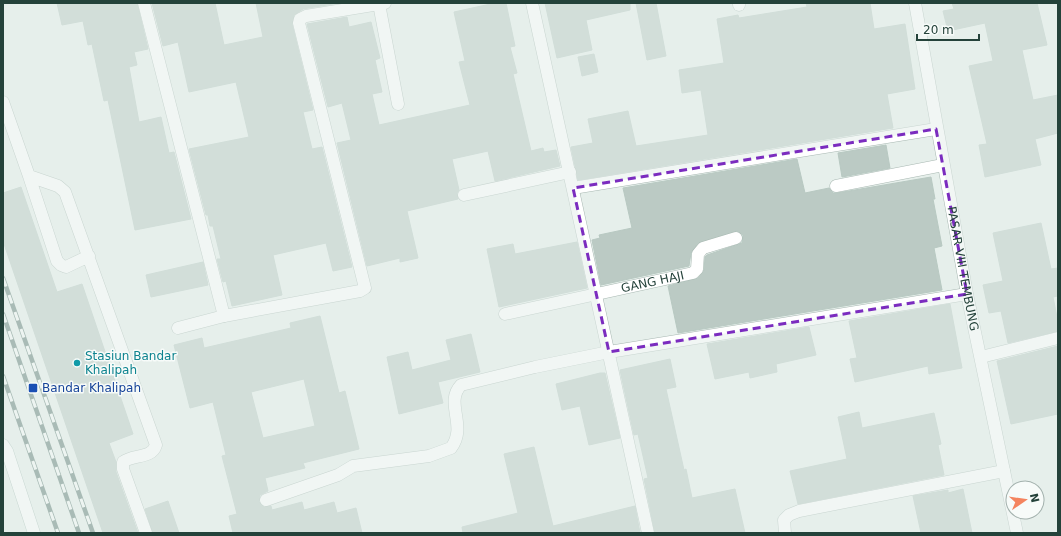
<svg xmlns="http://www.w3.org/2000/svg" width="1061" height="536" font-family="'DejaVu Sans',sans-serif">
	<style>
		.building { fill: #bbcac4; stroke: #b8c9c2; fill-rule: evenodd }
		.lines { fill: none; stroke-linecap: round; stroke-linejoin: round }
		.lane-casing { stroke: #a8b8b2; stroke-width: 13 }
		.street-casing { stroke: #a8b8b2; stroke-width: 13 }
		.secondary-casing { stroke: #a4bbb3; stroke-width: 13 }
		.lane { stroke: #fff; stroke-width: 12 }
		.street { stroke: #fff; stroke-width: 12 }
		.secondary { stroke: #fff; stroke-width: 12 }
		.rail-casing { stroke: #5f7d75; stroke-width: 4.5 }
		.rail { stroke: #f7fbf9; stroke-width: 3; stroke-dasharray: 9; stroke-linecap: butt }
		.marked { fill: none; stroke: #7b2cbf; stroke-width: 3; stroke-dasharray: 8 5; stroke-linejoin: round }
		.culture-dot { fill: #0f9aa8; stroke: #f7fbf9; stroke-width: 1.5 }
		.transit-dot { fill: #1a4fb4; stroke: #f7fbf9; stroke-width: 1.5 }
		.labels { text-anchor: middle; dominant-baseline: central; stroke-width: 3; stroke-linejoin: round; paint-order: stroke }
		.street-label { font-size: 12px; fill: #24423a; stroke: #f7fbf9 }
		.culture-label { font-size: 12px; fill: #0d838f; stroke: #f7fbf9; text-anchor: start }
		.transit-label { font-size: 12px; fill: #164399; stroke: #f7fbf9; text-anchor: start }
	</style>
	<rect width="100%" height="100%" fill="#e6efeb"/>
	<path class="building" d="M 57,3 L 137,3 L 148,49 L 134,52 L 137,65 L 129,67 L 139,122 L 161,117 L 169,153 L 174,152 L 191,219 L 135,230 L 108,100 L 104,101 L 92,44 L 88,45 L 83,21 L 62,25 Z
		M 152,3 L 215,3 L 224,45 L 263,37 L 256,3 L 339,3 L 303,9 L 294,15 L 292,24 L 313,110 L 303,112 L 312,149 L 322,147 L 352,267 L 333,271 L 326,243 L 273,255 L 282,295 L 232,306 L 226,281 L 223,282 L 217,259 L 221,259 L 213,226 L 210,226 L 208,215 L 206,215 L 189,149 L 249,137 L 236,82 L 189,92 L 178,42 L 163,46 Z
		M 495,3 L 506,3 L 515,46 L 510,47 L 517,73 L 513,74 L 531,151 L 543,148 L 544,152 L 556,150 L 560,166 L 495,181 L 488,151 L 452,159 L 459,190 L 457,193 L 458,199 L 407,211 L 418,258 L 400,262 L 400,258 L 367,266 L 337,143 L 351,140 L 342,103 L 328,107 L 307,24 L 347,17 L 349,27 L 371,22 L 380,58 L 375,60 L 382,92 L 372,94 L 379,125 L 470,105 L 459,62 L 465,61 L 454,12 Z
		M 545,3 L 630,3 L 630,10 L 586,20 L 592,50 L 557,58 Z
		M 636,3 L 656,3 L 666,56 L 647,60 Z
		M 806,3 L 870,3 L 874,29 L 905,24 L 915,89 L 887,94 L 893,128 L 578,180 L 571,147 L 593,143 L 588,119 L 628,111 L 636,146 L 708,135 L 701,90 L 682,93 L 679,70 L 724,63 L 717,19 L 738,15 L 739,18 L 807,7 Z
		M 952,3 L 1037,3 L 1047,45 L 1022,50 L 1033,100 L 1058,95 L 1058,133 L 1035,139 L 1041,165 L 985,177 L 979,145 L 987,144 L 969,66 L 993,61 L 985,23 L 948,31 L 943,11 L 954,9 Z
		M 594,54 L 598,72 L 582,76 L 578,57 Z
		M 886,145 L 890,168 L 842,177 L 838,153 Z
		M 797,159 L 805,193 L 829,188 L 833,193 L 837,193 L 931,177 L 935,199 L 933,199 L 942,246 L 934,248 L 942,290 L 678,333 L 668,286 L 698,278 L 704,270 L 705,257 L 707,255 L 742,243 L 743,235 L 737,231 L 698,243 L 691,253 L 689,266 L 601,285 L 592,240 L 600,238 L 599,235 L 632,228 L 623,188 Z
		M 21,187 L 57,292 L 82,284 L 133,434 L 109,443 L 116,462 L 116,472 L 138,533 L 103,533 L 3,241 L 3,193 Z
		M 1041,223 L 1051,269 L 1058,268 L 1058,296 L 1053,297 L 1058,322 L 1058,331 L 1008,343 L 1001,311 L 989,313 L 983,285 L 1003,281 L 993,233 Z
		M 577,242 L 587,288 L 499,307 L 487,249 L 513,244 L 515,254 Z
		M 203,262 L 208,285 L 151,297 L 146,275 Z
		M 950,304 L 962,368 L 929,374 L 928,366 L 855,382 L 850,359 L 857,358 L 849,321 Z
		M 320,316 L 339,393 L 345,391 L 359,449 L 303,463 L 305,468 L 265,478 L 268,491 L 260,495 L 259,502 L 264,507 L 271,506 L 272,510 L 302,502 L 304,510 L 334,502 L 337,513 L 356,508 L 362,533 L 233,533 L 229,516 L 237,514 L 222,456 L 226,455 L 213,402 L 190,408 L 174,345 L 202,338 L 204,348 L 291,328 L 290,323 ZM 304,379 L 315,426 L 263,438 L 251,392 Z
		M 809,327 L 816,355 L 776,364 L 777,372 L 750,378 L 749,372 L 715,379 L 707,344 Z
		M 471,334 L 480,372 L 438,382 L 443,403 L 399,414 L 387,357 L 408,352 L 412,370 L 451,360 L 446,340 Z
		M 1058,346 L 1058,414 L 1011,424 L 997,361 Z
		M 670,359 L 676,387 L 666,389 L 684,470 L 686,469 L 692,498 L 735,489 L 745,533 L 655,533 L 644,479 L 648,478 L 638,434 L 634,435 L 620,370 Z
		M 600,373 L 605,373 L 620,438 L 589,445 L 580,406 L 562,410 L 556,384 Z
		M 859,412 L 862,428 L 934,413 L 941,444 L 938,445 L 944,475 L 798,504 L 790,471 L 847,459 L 838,417 Z
		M 534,447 L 553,526 L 635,506 L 640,533 L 463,533 L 462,527 L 518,513 L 504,454 Z
		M 963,489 L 972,533 L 921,533 L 913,496 L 948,490 L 948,493 Z
		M 168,501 L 179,533 L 153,533 L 145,509 Z"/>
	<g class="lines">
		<g class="lane-casing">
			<path id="lane" d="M 3,102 L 29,176 L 58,186 L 65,192 L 156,445 C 152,459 133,454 123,462 L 123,469 L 146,533
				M 29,176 L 57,261 L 61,265 L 66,267 L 89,256"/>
		</g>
		<g class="street-casing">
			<g id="street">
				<path d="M 144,3 L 224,316"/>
				<path d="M 532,3 L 648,533"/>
				<path d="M 739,3 L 739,5"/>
				<path id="s1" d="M 915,3 L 967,294 L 1017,533"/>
				<path d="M 379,4 L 398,104"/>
				<path d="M 836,186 L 943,165"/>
				<path d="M 573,188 L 936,129"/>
				<path d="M 464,195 L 570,172"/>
				<path id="s2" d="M 505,314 L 693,273 L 697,269 L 698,254 L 703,248 L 736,238"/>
				<path d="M 178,328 L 224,316 L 360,291 L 365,288 L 299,23 L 300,19 L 306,16 L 385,3"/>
				<path d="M 981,357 L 1058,338"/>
				<path d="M 266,500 L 338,475 L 353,466 L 429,456 L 451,448 C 468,426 444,403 461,385 L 535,367 L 609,352 L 967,294"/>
				<path d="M 785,533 L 784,520 L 789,515 L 799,511 L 1004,471"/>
			</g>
		</g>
		<g class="secondary-casing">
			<path id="secondary" d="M 3,445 L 7,451 L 34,533"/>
		</g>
		<use href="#lane" class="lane"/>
		<use href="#street" class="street"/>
		<use href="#secondary" class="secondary"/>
		<g class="rail-casing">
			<path id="rail" d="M 3,278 L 93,533
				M 3,314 L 79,533
				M 3,376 L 58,533"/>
		</g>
		<use href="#rail" class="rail"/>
	</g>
	<path d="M0 0H1061V536H0ZM 936,129 L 967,294 L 609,352 L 573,188 Z" fill="#e6efeb" fill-opacity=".55" fill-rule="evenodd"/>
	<path class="marked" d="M 936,129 L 967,294 L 609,352 L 573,188 Z"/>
	<circle class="culture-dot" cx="77" cy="363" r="4"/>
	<rect class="transit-dot" x="28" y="383" width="10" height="10" rx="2"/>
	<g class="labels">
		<g class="street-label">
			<text stroke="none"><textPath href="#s1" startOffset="270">PASAR VIII TEMBUNG</textPath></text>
			<text stroke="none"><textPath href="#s2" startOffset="151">GANG HAJI</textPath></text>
		</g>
		<g class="culture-label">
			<text x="85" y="356">Stasiun Bandar<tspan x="85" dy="14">Khalipah</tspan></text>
		</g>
		<g class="transit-label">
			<text x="42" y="388">Bandar Khalipah</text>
		</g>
	</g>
	<rect width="1061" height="536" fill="none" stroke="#24423a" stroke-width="8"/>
	<g transform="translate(1025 500) rotate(77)"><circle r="19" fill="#f7fbf9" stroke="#a3b1ad"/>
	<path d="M0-3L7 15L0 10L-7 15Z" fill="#f4845f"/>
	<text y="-6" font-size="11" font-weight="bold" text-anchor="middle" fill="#24423a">N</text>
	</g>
	<path d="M917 34v6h62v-6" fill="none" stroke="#24423a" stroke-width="2"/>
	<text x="923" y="34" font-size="12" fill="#24423a" stroke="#f7fbf9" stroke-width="3" paint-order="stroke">20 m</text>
</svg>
